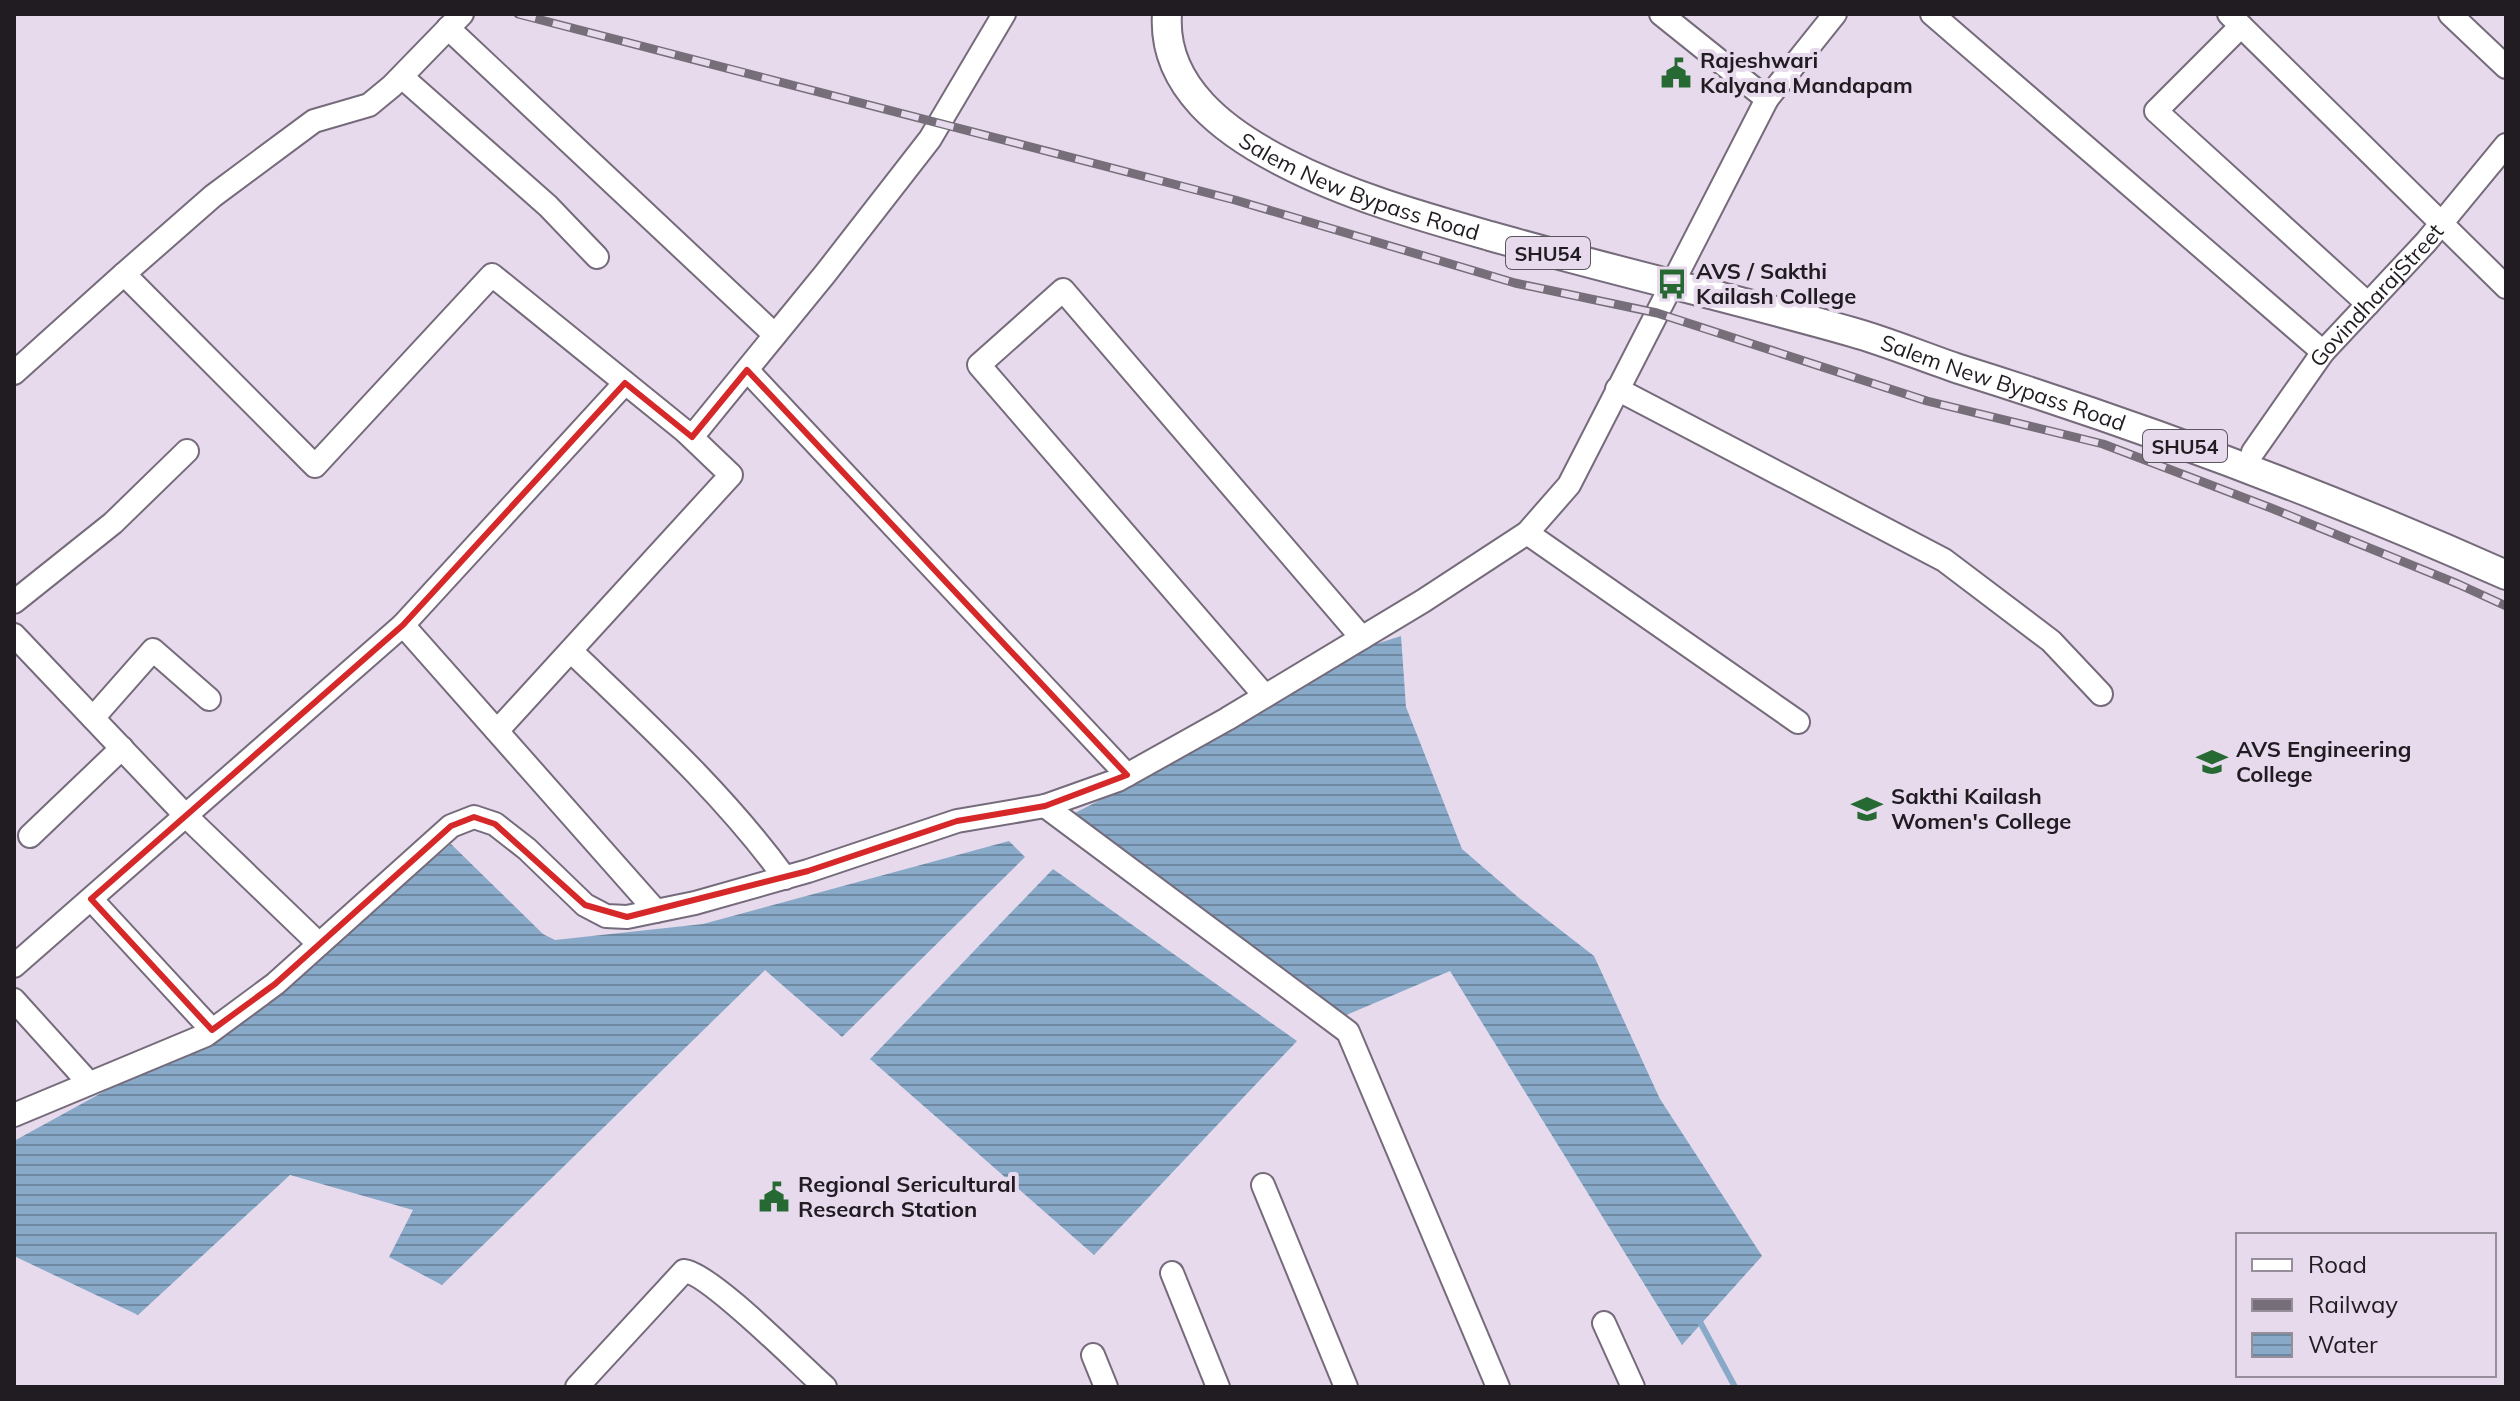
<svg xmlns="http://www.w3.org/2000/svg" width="2520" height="1401" font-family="Mulish,sans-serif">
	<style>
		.water { fill: url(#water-rules) }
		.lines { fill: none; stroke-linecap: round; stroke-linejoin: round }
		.stream { stroke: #89a9c8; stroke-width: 6 }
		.minor-casing { stroke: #766b7b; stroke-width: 26 }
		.major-casing { stroke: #766b7b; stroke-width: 32 }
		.minor { stroke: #fff; stroke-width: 22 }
		.major { stroke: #fff; stroke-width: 28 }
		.rail-casing { stroke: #766e79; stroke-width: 9 }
		.rail { stroke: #e6daec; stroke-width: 6; stroke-dasharray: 18; stroke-linecap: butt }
		.marked { fill: none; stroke: #d62828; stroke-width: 6; stroke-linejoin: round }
		.labels { text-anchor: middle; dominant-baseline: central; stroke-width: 8; stroke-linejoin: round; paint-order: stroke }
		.shield { fill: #e6daec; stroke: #5b555f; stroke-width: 2 }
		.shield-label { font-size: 20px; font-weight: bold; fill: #201c22 }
		.poi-label { font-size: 22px; font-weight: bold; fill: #201c22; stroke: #e6daec; text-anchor: start }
		.street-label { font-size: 22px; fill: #201c22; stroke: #e6daec }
	</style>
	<defs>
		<pattern id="water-rules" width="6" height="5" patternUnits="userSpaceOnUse" patternTransform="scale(2)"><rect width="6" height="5" fill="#89a9c8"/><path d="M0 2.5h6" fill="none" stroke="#7089a2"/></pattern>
	</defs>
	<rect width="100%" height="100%" fill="#e6daec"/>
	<path class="water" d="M 1401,636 L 1406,707 L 1462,849 L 1519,898 L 1594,956 L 1660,1099 L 1762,1256 L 1682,1345 L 1450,971 L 1344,1016 L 1069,816 L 1186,756 L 1357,650 Z
		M 1009,841 L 1025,857 L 842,1037 L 765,970 L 442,1285 L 389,1257 L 413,1210 L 290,1175 L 138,1315 L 14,1256 L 14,1141 L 254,1009 L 451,844 L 543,934 L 555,940 L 703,924 Z
		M 1053,869 L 1297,1041 L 1094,1255 L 870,1059 Z"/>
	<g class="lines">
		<path class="stream" d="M 1699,1320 L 1735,1387"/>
		<g class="minor-casing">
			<g id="minor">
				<path d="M 1661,14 L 1767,99"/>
				<path d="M 1932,14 L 2323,352"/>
				<path d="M 2229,14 L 2506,287"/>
				<path d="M 2450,14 L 2506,67"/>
				<path d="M 2241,26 L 2156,111 L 2368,304"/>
				<path d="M 448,28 L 775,335"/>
				<path d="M 402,77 L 548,206 L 597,257"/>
				<path d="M 124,274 L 213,196 L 314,121 L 369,105 L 392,86 L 462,14"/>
				<path d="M 747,370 L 1127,775"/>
				<path d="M 14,373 L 124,274 L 315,466 L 492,275 L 686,432 L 696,432 L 825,274 L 930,139 L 1004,14"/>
				<path d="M 1617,389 L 1944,560 L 2051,641 L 2101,694"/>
				<path id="s1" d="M 2253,452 L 2323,352 L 2426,242 L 2506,145"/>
				<path d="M 1527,533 L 1798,722"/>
				<path d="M 14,602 L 113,523 L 187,451"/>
				<path d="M 403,625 L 656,911"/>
				<path d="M 14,635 L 186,816 L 319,944"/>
				<path d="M 572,652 C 646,723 724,794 785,878"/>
				<path d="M 1265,696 L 979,365 L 1063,290 L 1362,638"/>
				<path d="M 93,718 L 153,650 L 209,699"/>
				<path d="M 497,731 L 731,475 L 686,432"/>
				<path d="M 1045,806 L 1348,1032 L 1498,1387"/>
				<path d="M 30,836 L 122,748"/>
				<path d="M 91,899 L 212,1030"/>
				<path d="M 14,966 L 403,625 L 625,383"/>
				<path d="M 14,1000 L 89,1083"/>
				<path d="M 14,1115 L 206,1035 L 275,984 L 451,826 L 474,817 L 495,824 L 527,849 L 585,905 L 606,916 L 627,917 L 695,903 L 808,871 L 957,821 L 1045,806 L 1118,780 L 1227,719 L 1423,601 L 1527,533 L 1569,485 L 1767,99 L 1835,14"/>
				<path d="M 1263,1185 L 1346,1387"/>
				<path d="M 1172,1273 L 1218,1387"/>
				<path d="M 1604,1323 L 1633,1387"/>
				<path d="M 1093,1355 L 1106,1387"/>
				<path d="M 577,1387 L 684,1271 C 710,1273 800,1365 825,1387"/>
			</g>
		</g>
		<g class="major-casing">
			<g id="major">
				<path id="s2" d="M 1167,14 C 1162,87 1226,133 1285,163 C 1349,196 1420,216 1490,236 C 1610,270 1732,298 1852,332 C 1888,342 1923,357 1959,369 C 2145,427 2328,496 2506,575"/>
			</g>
		</g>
		<use href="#minor" class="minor"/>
		<use href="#major" class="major"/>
		<g class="rail-casing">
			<path id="rail" d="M 518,14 L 1235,200 L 1515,283 L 1657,313 L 1927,401 L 2103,444 L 2271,508 L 2458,584 L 2506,606"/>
		</g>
		<use href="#rail" class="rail"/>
	</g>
	<path class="marked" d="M 747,370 L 1127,775 L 1045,806 L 957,821 L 808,871 L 627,917 L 585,905 L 495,824 L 474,817 L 451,826 L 275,984 L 212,1030 L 91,899 L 403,625 L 625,383 L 692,437 Z"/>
	<defs>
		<g id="civic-bare" transform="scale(2.4)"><path d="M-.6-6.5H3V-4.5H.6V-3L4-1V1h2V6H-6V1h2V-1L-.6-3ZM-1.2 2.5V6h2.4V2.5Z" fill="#276933" stroke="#e6daec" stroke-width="2.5" paint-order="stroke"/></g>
		<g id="bus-bare" transform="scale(2.4)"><path d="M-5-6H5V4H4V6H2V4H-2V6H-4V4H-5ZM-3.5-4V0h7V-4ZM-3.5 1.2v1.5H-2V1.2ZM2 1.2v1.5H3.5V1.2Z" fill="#276933" stroke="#e6daec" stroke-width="2.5" paint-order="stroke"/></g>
		<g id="university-bare" transform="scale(2.4)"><path d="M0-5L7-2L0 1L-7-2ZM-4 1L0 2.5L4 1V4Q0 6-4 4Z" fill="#276933" stroke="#e6daec" stroke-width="2.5" paint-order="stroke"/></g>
	</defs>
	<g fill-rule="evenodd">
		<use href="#civic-bare" x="1676" y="73"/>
		<use href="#bus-bare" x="1672" y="284"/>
		<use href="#university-bare" x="2212" y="762"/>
		<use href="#university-bare" x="1867" y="809"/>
		<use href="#civic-bare" x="774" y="1197"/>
	</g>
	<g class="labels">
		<g class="shield">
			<rect x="1506" y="237" width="84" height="32" rx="6"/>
			<rect x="2143" y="430" width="84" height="32" rx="6"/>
		</g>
		<g class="shield-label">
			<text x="1548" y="253">SHU54</text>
			<text x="2185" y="446">SHU54</text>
		</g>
		<g class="poi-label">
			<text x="1700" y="60">Rajeshwari<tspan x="1700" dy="25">Kalyana Mandapam</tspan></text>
			<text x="1696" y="271">AVS / Sakthi<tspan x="1696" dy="25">Kailash College</tspan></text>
			<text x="2236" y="749">AVS Engineering<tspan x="2236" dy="25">College</tspan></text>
			<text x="1891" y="796">Sakthi Kailash<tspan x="1891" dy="25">Women's College</tspan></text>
			<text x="798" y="1184">Regional Sericultural<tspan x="798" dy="25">Research Station</tspan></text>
		</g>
		<g class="street-label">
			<text stroke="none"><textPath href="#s2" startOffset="280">Salem New Bypass Road</textPath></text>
			<text stroke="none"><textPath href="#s1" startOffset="200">GovindharajStreet</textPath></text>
			<text stroke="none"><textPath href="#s2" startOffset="954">Salem New Bypass Road</textPath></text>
		</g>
	</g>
	<rect width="2520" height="1401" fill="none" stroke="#201c22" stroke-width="32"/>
	<rect x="2236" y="1233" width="260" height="144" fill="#e6daec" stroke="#978e9b" stroke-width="2"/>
	<rect x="2252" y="1259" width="40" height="12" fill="#ffffff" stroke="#978e9b" stroke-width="2"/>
	<text x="2308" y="1273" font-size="24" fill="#201c22">Road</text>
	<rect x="2252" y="1299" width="40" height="12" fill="#766e79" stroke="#978e9b" stroke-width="2"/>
	<text x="2308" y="1313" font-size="24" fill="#201c22">Railway</text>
	<rect x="2252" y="1333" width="40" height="24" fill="url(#water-rules)" stroke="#978e9b" stroke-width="2"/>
	<text x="2308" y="1353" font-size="24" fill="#201c22">Water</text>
</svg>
